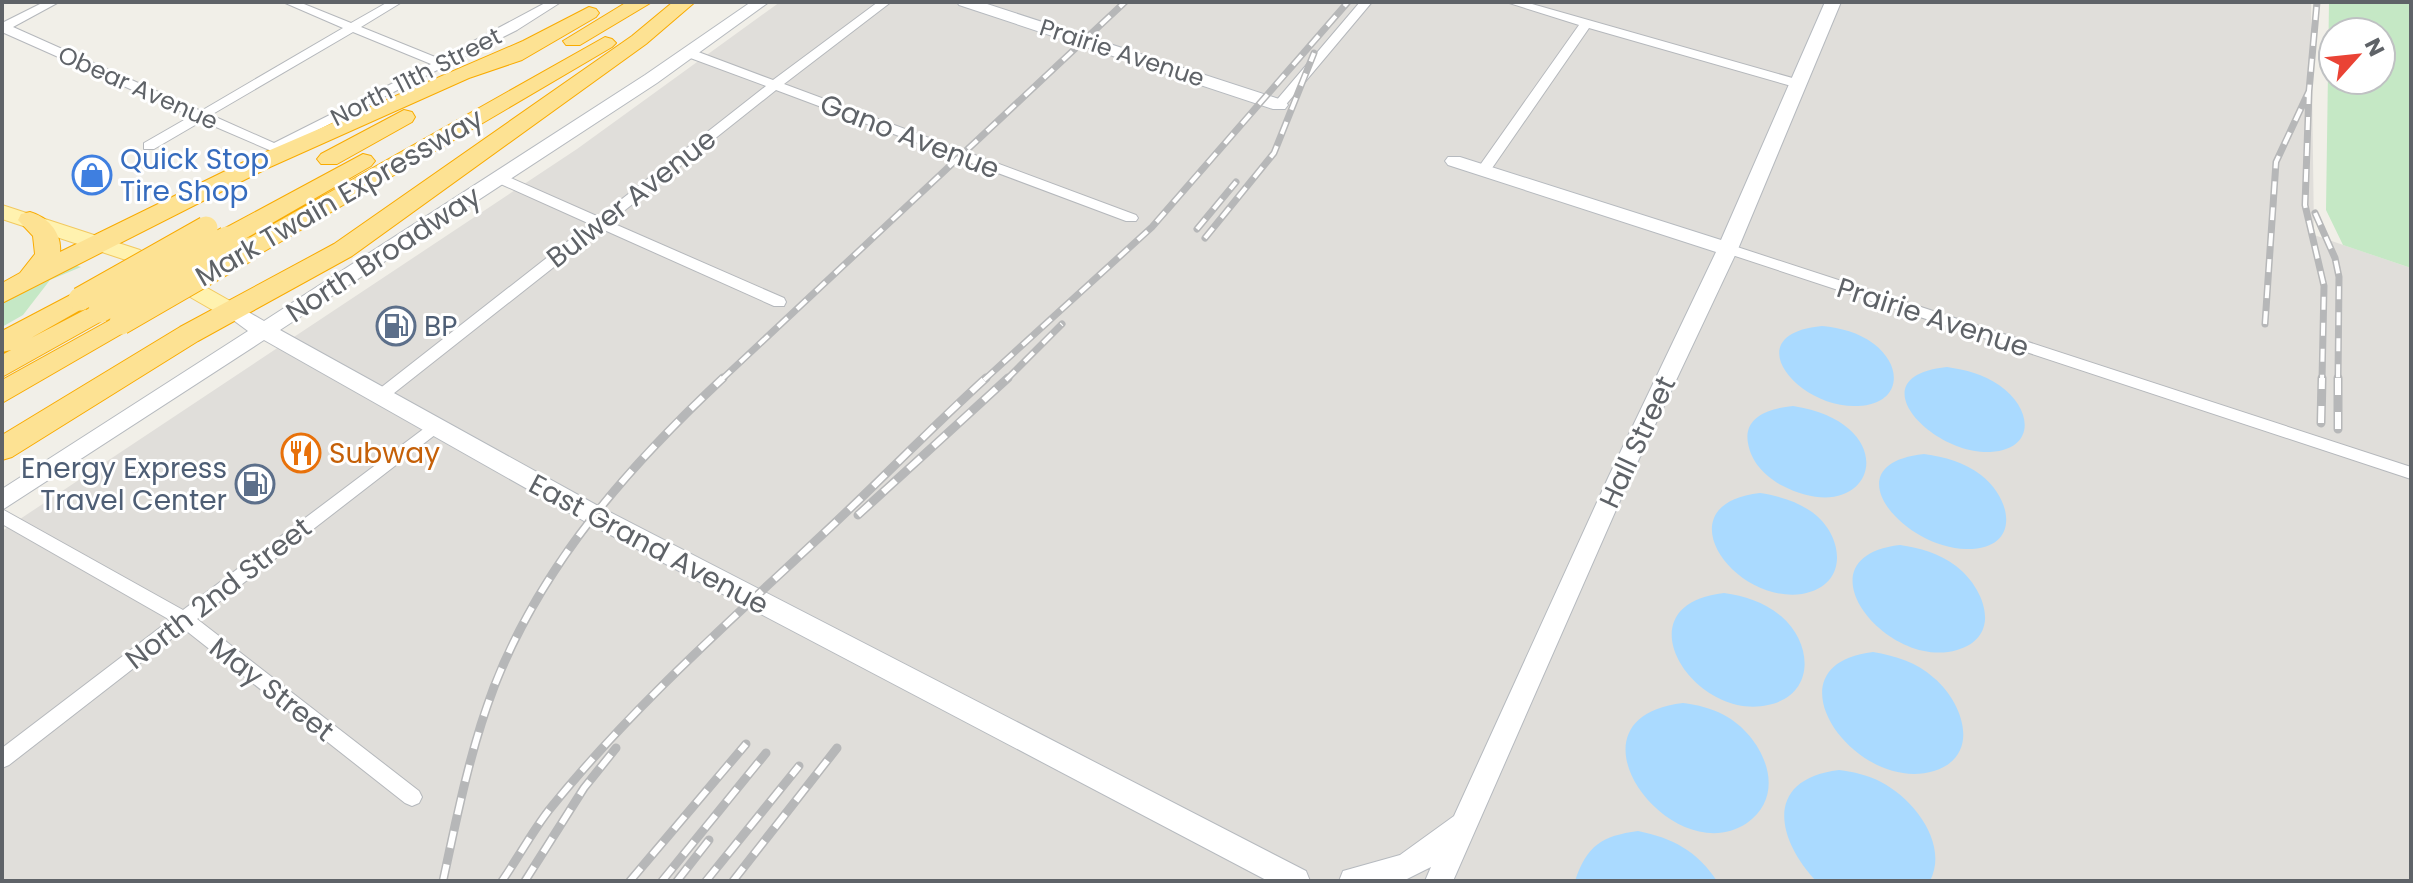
<svg xmlns="http://www.w3.org/2000/svg" width="2413" height="883" font-family="Poppins,sans-serif">
<style>
.industrial{fill:#e0deda}
.green{fill:#c5e8c5;fill-rule:evenodd}
.water{fill:#aadaff}
.lines{fill:none;stroke-linecap:round;stroke-linejoin:round}
.street-casing{stroke:#b5b8bc;stroke-width:2}
.secondary-casing{stroke:#b6babf;stroke-width:2}
.primary-casing{stroke:#f2c960;stroke-width:2}
.highway-casing{stroke:#f9ab00;stroke-width:2}
.street{fill:#fff;fill-rule:evenodd}
.secondary{fill:#fff;fill-rule:evenodd}
.primary{fill:#fff2af;fill-rule:evenodd}
.highway{fill:#fde293;fill-rule:evenodd}
.rail-far1-casing{stroke:#b6b7b8;stroke-width:7}
.rail-casing{stroke:#b6b7b8;stroke-width:9}
.rail-far1{stroke:#fff;stroke-width:4;stroke-dasharray:13;stroke-linecap:butt}
.rail{stroke:#fff;stroke-width:6;stroke-dasharray:17;stroke-linecap:butt}
.highway-bridge-casing{stroke:#f9ab00;stroke-width:25;stroke-linecap:butt}
.highway-bridge{stroke:#fde293;stroke-width:23}
.labels{text-anchor:middle;stroke-width:6;stroke-linejoin:round;paint-order:stroke}
.far-street-label{font-size:24px;fill:#5f6368;stroke:#fff}
.street-label{font-size:28px;fill:#5f6368;stroke:#fff}
.shop-label{font-size:28px;fill:#366cbe;stroke:#fff;text-anchor:start}
.service-label{font-size:28px;fill:#4e5e75;stroke:#fff;text-anchor:start}
.food-label{font-size:28px;fill:#c56008;stroke:#fff;text-anchor:start}
</style>
<rect width="100%" height="100%" fill="#f1efe8"/>
<path class="industrial" d="M780,2h1531l3,233 97,33v613h-2409v-350l575,-382z"/>
<path class="green" d="M2329,2h82v266l-68,-23 -17,-35zM2333,32h48v48h-48z
M74,265l7,2 -31,13 -27,35 -21,12v-27z"/>
<path class="water" d="M1822,326c19,2 36,6 52,18 30,23 27,60 -16,62 -60,3 -123,-72 -36,-80z
M1947,367c19,3 36,7 52,18 36,25 37,68 -15,67 -56,-2 -126,-76 -37,-85z
M1793,406c116,18 81,128 -12,79 -16,-9 -30,-23 -33,-42 -5,-27 23,-35 45,-37z
M1924,454c21,3 40,8 57,21 33,26 39,75 -15,74 -63,-1 -136,-85 -42,-95z
M1760,493c19,3 36,8 52,19 32,23 38,74 -10,82 -69,10 -140,-90 -42,-101z
M1900,545c20,3 39,8 56,21 29,22 47,71 1,84 -70,21 -162,-93 -57,-105z
M1724,593c21,3 40,9 57,23 32,27 35,79 -13,89 -74,17 -150,-100 -44,-112z
M1873,652c22,4 44,10 61,26 29,24 48,78 0,93 -78,24 -172,-106 -61,-119z
M1683,703c15,2 28,5 41,12 38,20 66,78 23,108 -75,51 -193,-105 -64,-120z
M1839,770c15,2 29,5 42,12 33,17 68,62 49,99h-114c-41,-44 -51,-102 23,-111z
M1638,831c35,7 59,20 79,50h-142c12,-36 27,-45 63,-50z"/>
<g class="lines">
<g class="street-casing">
<path id="street" d="M44,2h15l-46,25 188,84 142,-83 -60,-26h16l52,21 37,-21h14l-41,25 79,32 107,-57h14l-44,28 -243,122 -72,-31 -48,28h-10v-6l47,-27 -189,-84v-9zM353,32l78,32 -157,79 -63,-28z
M878,2h13l-107,82 352,131 2,3 -2,3h-10l-350,-131 -166,132 174,76 2,4 -2,4h-10l-172,-77 -218,172h-10l-3,-4 3,-4 216,-169 -96,-43v-6h10l95,42 167,-131 -81,-30v-6h8l80,30z
M1360,2h12l-89,106h-8v-6z
M1506,2h19l278,79 2,3 -6,4 -4,-1 -206,-59 -101,146h-10v-6l101,-143z
M1728,244l683,223v12l-688,-227 -2,-3z
M434,421l8,6 -2,4 -243,188 222,172 3,6 -3,6 -7,3 -7,-3 -221,-174 -175,136 -7,3v-20l168,-128 -168,-96v-15l181,101z"/>
</g>
<g class="secondary-casing">
<path id="secondary" d="M751,2h18l-112,81 -377,247 320,177 706,364 4,10h-42l-684,-360 -320,-181 -262,170v-21l246,-158 -27,-20 3,-5h14l26,15 381,-246z
M957,2h24l304,99 3,4 -3,4h-12l-314,-104z
M1825,2h16l-103,247 -108,229 -177,403h-28l6,-14 -28,14h-64l4,-10 57,-16 54,-39 154,-338 108,-226 -268,-87 -3,-4 3,-4h12l261,83z"/>
</g>
<g class="primary-casing">
<path id="primary" d="M2,205l138,45 99,56 3,5 -3,5h-16l-97,-56 -124,-41z"/>
</g>
<g class="highway-casing">
<path id="highway" d="M627,2h25l-72,43h-14l-3,-4z
M673,2h22l-49,42 -294,212 -154,85 -186,116 -10,3v-25l178,-108 154,-83 298,-208z
M589,7l7,2 3,4 -3,4 -74,43 -53,18 -199,89 -268,136v-20l18,-10 15,-19 -2,-18 -15,-16 3,-6 9,-2c18,5 32,21 30,40l194,-95 269,-116z
M605,37l7,2 4,4 -4,4 -354,208 -9,2 -9,-2 -3,-6 3,-6z
M404,110l8,2 3,5 -3,5 -75,42h-16l-4,-5 4,-5z
M363,154l8,2 4,5 -4,5 -135,78h-18l-3,-6 3,-6z
M80,290l9,3 4,6 -4,6 -58,33 69,-36 9,3 4,6 -4,6 -107,60v-22l9,-5 -9,2v-21z
M121,314l9,3 4,6 -4,6 -128,74v-23z"/>
</g>
<use href="#street" class="street"/>
<use href="#secondary" class="secondary"/>
<use href="#primary" class="primary"/>
<use href="#highway" class="highway"/>
<g class="rail-far1-casing">
<path id="rail-far1" d="M2309,91l-4,114 19,81 -2,94
M2315,213l20,45 4,19 -1,103
M1197,229l39,-47
M1205,238l69,-85 40,-100
M2265,324l11,-162 33,-71 8,-89
M721,380l404,-378
M984,380l168,-153 196,-225
M1006,380l56,-56"/>
</g>
<g class="rail-casing">
<path id="rail" d="M2321,423l1,-45
M2338,429v-51
M858,515l150,-137
M443,881c14,-65 27,-131 51,-194 48,-123 134,-220 229,-309
M502,881c16,-23 30,-49 47,-71 82,-102 179,-187 274,-276 55,-51 107,-105 163,-156
M525,881l59,-93 32,-40
M630,881l116,-137
M662,881l104,-128
M677,881l32,-41
M706,881l93,-115
M733,881l104,-133"/>
</g>
<use href="#rail-far1" class="rail-far1"/>
<use href="#rail" class="rail"/>
<g class="highway-bridge-casing">
<path id="highway-bridge" d="M80,299l126,-71
M100,311l127,-73
M121,323l128,-74"/>
</g>
<use href="#highway-bridge" class="highway-bridge"/>
</g>
<defs>
<g id="shop-ring" transform="scale(2)"><circle r="9.5" fill="#fff" stroke="#3f7fe0" stroke-width="1.5"/><path d="M-5-2.5h2.3a2.7 3.5 0 0 1 5.4 0H5L5.5 6h-11ZM-1.5-2.5h3a1.5 2.3 0 0 0-3 0Z" fill="#3f7fe0"/></g>
<g id="fuel-ring" transform="scale(2)"><circle r="9.5" fill="#fff" stroke="#5c6f8a" stroke-width="1.5"/><path d="M-5.5-6h7V0h2V4h1.3V-2.5L3-4.5l.8-.8L6-3V5H2.5V1h-1V6h-7ZM-4.2-4.7v3.2H.2V-4.7Z" fill="#5c6f8a"/></g>
<g id="restaurant-ring" transform="scale(2)"><circle r="9.5" fill="#fff" stroke="#e8710a" stroke-width="1.5"/><path d="M-5-6h1v4h1v-4h1v4h1v-4h1v5L-1.5 .5V6h-2V.5L-5-1ZM5-6V6H3V1.5H1.5Q1.5-4 5-6Z" fill="#e8710a"/></g>
</defs>
<g fill-rule="evenodd">
<use href="#shop-ring" x="92" y="175"/>
<use href="#fuel-ring" x="396" y="326"/>
<use href="#restaurant-ring" x="301" y="453"/>
<use href="#fuel-ring" x="255" y="484"/>
</g>
<g class="labels">
<g class="far-street-label">
<text transform="translate(1122 53) rotate(18)" y="8">Prairie Avenue</text>
<text transform="translate(416 77) rotate(-27)" y="8">North 11th Street</text>
<text transform="translate(138 88) rotate(24)" y="8">Obear Avenue</text>
</g>
<g class="street-label">
<text transform="translate(910 136) rotate(21)" y="10">Gano Avenue</text>
<text transform="translate(339 197) rotate(-30)" y="10">Mark Twain Expressway</text>
<text transform="translate(631 198) rotate(-38)" y="10">Bulwer Avenue</text>
<text transform="translate(383 254) rotate(-33)" y="10">North Broadway</text>
<text transform="translate(1933 317) rotate(18)" y="10">Prairie Avenue</text>
<text transform="translate(1637 442) rotate(-65)" y="10">Hall Street</text>
<text transform="translate(649 544) rotate(28)" y="10">East Grand Avenue</text>
<text transform="translate(218 593) rotate(-38)" y="10">North 2nd Street</text>
<text transform="translate(272 689) rotate(38)" y="10">May Street</text>
</g>
<g class="shop-label">
<text x="120" y="169">Quick Stop<tspan x="120" dy="32">Tire Shop</tspan></text>
</g>
<g class="service-label">
<text x="424" y="336">BP</text>
<text x="227" y="478" text-anchor="end">Energy Express<tspan x="227" dy="32">Travel Center</tspan></text>
</g>
<g class="food-label">
<text x="329" y="463">Subway</text>
</g>
</g>
<rect width="2413" height="883" fill="none" stroke="#5f6368" stroke-width="8"/>
<g transform="translate(2357 56) rotate(63)"><circle r="38" fill="#ffffff" stroke="#bfc1c3" stroke-width="2"/>
<path d="M0-6L14 30L0 20L-14 30Z" fill="#ea4335"/>
<text y="-12" font-size="22" font-weight="bold" text-anchor="middle" fill="#5f6368">N</text>
</g>
</svg>
